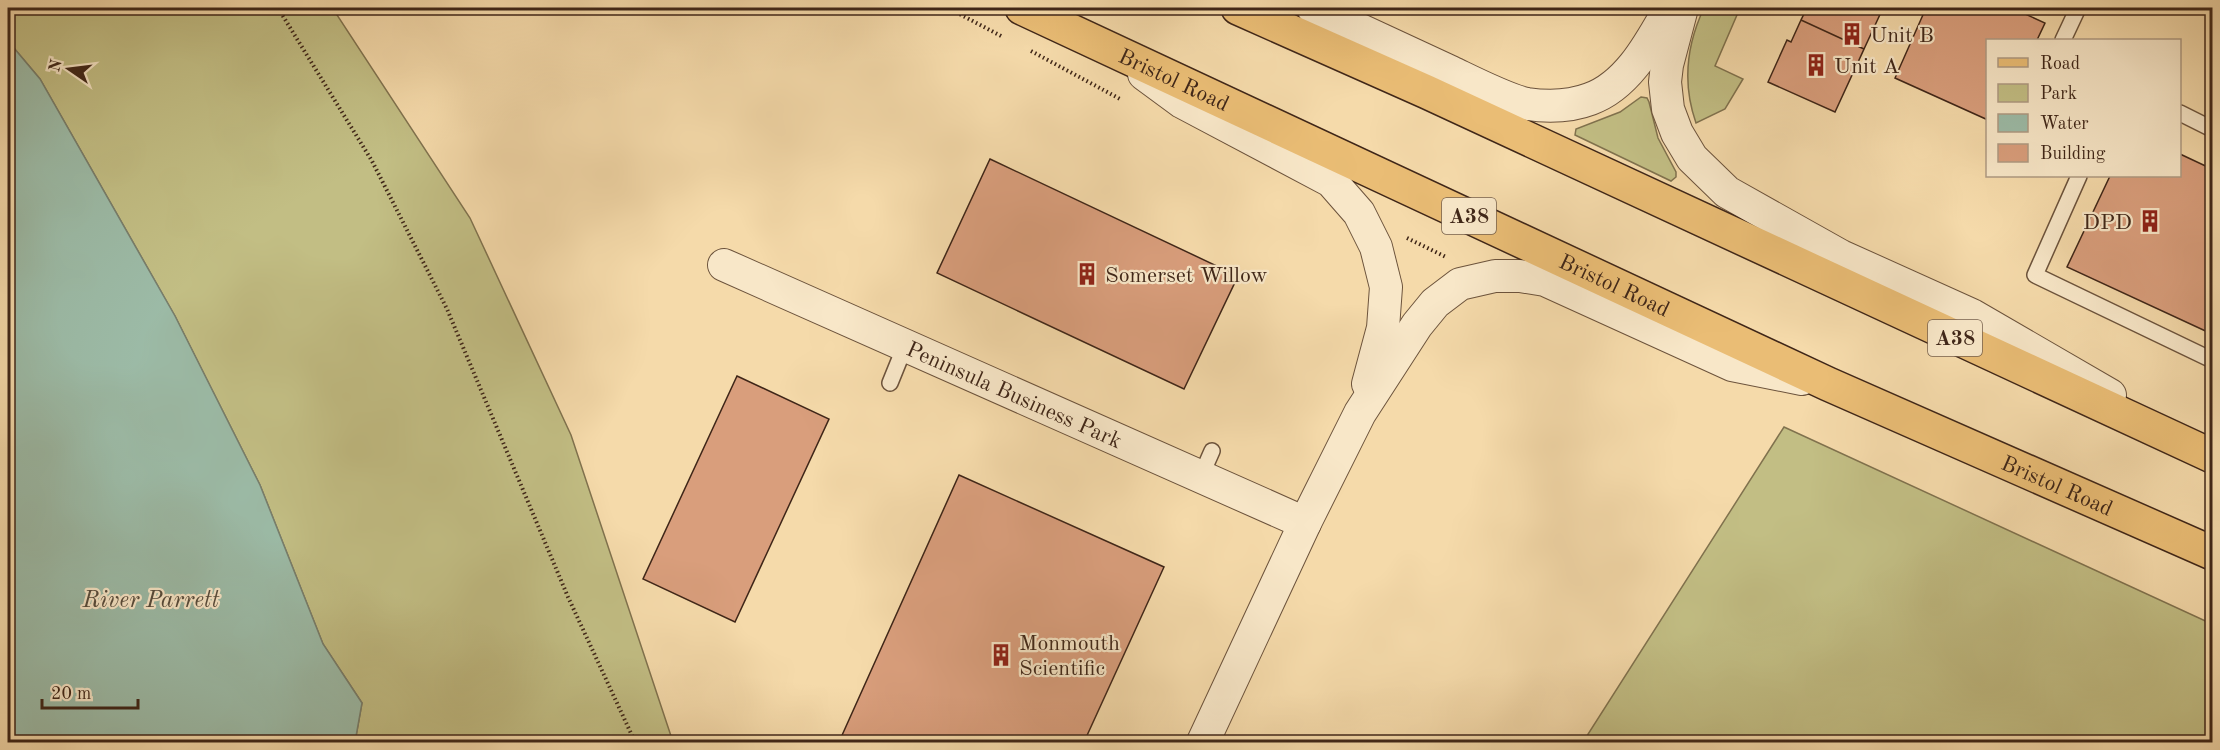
<svg xmlns="http://www.w3.org/2000/svg" width="2220" height="750" font-family="'Old Standard TT',serif">
<style>
.green{fill:#c2be84;stroke:#80724e;stroke-width:1.5}
.water{fill:#9cbba7;stroke:#777f6e;stroke-width:1.5}
.building{fill:#d99e7c;stroke:#3f2618;stroke-width:1.5}
.lines{fill:none;stroke-linecap:round;stroke-linejoin:round}
.service-casing{stroke:#6c533c;stroke-width:18}
.minor-casing{stroke:#6c533c;stroke-width:34}
.primary-casing{stroke:#3f2618;stroke-width:36}
.path{stroke:#3f2618;stroke-width:4;stroke-dasharray:1.5 3;stroke-linecap:butt}
.service{stroke:#f8e7c8;stroke-width:15}
.minor{stroke:#f8e7c8;stroke-width:32}
.primary{stroke:#eabd75;stroke-width:33}
.labels{text-anchor:middle;stroke-width:4.5;stroke-linejoin:round;paint-order:stroke}
.shield{fill:#f8e7c8;stroke:#76604d;stroke-width:1.5}
.shield-label{font-size:21px;font-weight:bold;fill:#3f2618}
.poi-label{font-size:22px;fill:#3f2618;stroke:#f8e7c8;text-anchor:start}
.street-label{font-size:22px;fill:#3f2618;stroke:#f8e7c8}
.water-label{font-size:24px;font-style:italic;fill:#564b3c;stroke:#f8e7c8}
</style>
<rect width="100%" height="100%" fill="#f5daaa"/>
<filter id="stains"><feTurbulence type="fractalNoise" baseFrequency=".00333" numOctaves="4"/><feColorMatrix values="0 0 0 0 .2 0 0 0 0 .09 0 0 0 0 .02 0 0 0 .5 -.17"/></filter>
<radialGradient id="worn" r=".72"><stop offset=".6" stop-color="#630" stop-opacity="0"/><stop offset="1" stop-color="#630" stop-opacity=".3"/></radialGradient>
<path class="green" d="M8,8h332l-3,7 133,203 101,217 102,307h-318l7,-39 -39,-59 -63,-159 -85,-169 -135,-237 -32,-38z
M1704,8h36l-25,58 28,13 -18,30 -29,14c-14,-40 -10,-77 8,-115z
M1641,97l6,1 2,4 9,36 18,34v5l-5,4 -96,-46 1,-6 44,-17z
M1784,427l428,197v118h-629z"/>
<path class="water" d="M8,41l32,38 135,237 85,169 63,159 39,59 -7,39h-347z"/>
<path class="building" d="M1807,8h76l-19,41 -63,-29z
M1926,8h86l33,15 -8,17h-49v80l-93,-42z
M1801,20l63,29 -29,63 -67,-30 19,-42 4,2z
M2180,154l32,15v165l-145,-67 43,-91h70z
M990,159l248,117 -54,113 -247,-116z
M737,376l92,43 -94,203 -92,-43z
M959,475l205,92 -80,175h-245z"/>
<g class="lines">
<g class="service-casing">
<path id="service" d="M2063,40l15,-32
M2180,113l32,16
M2079,176l-44,99 177,85
M890,383l15,-37
M1201,476l11,-25"/>
</g>
<g class="minor-casing">
<g id="minor">
<path d="M1313,8c46,21 92,43 138,64 19,9 56,28 76,32 21,3 42,3 63,-5 39,-14 61,-58 80,-91"/>
<path d="M1682,8l-15,57 -2,17 3,27 9,24 15,25 35,34 114,64 131,59 138,80"/>
<path d="M1144,74l38,28 149,79 28,32 17,34 10,40 -3,41 -15,56"/>
<path id="s1" d="M724,265l581,258"/>
<path d="M1203,742l102,-219 55,-110 57,-88 18,-22 25,-19 35,-8h25l25,4 187,85 70,14"/>
</g>
</g>
<g class="primary-casing">
<g id="primary">
<path id="s2" d="M1022,8l806,376 384,169"/>
<path d="M1238,8l189,84 785,364"/>
</g>
</g>
<path class="path" d="M278,8l94,153 75,148 121,288 67,145
M948,8l55,29
M1031,51l91,49
M1407,238l39,19"/>
<use href="#service" class="service"/>
<use href="#minor" class="minor"/>
<use href="#primary" class="primary"/>
</g>
<defs>
<g id="building-bare" transform="scale(1.8)"><path d="M-4-6H4V6H1V3H-1V6H-4ZM-2.5-4.3h1.7v1.8h-1.7ZM.8-4.3h1.7v1.8H.8ZM-2.5-1h1.7V.8h-1.7ZM.8-1h1.7V.8H.8Z" fill="#8f2418" stroke="#f8e7c8" stroke-width="2.5" paint-order="stroke"/></g>
</defs>
<g fill-rule="evenodd">
<use href="#building-bare" x="1852" y="34"/>
<use href="#building-bare" x="1816" y="65"/>
<use href="#building-bare" x="2150" y="221"/>
<use href="#building-bare" x="1087" y="274"/>
<use href="#building-bare" x="1001" y="655"/>
</g>
<g class="labels">
<g class="shield">
<rect x="1442" y="198" width="54" height="36" rx="4.5"/>
<rect x="1928" y="320" width="54" height="36" rx="4.5"/>
</g>
<g class="shield-label">
<text x="1469" y="223">A38</text>
<text x="1955" y="345">A38</text>
</g>
<g class="poi-label">
<text x="1870" y="42">Unit B</text>
<text x="1834" y="73">Unit A</text>
<text x="2132" y="229" text-anchor="end">DPD</text>
<text x="1105" y="282">Somerset Willow</text>
<text x="1019" y="650">Monmouth<tspan x="1019" dy="25">Scientific</tspan></text>
</g>
<g class="street-label">
<text dy="8" stroke="none"><textPath href="#s2" startOffset="168">Bristol Road</textPath></text>
<text dy="8" stroke="none"><textPath href="#s2" startOffset="654">Bristol Road</textPath></text>
<text dy="8" stroke="none"><textPath href="#s1" startOffset="318">Peninsula Business Park</textPath></text>
<text dy="8" stroke="none"><textPath href="#s2" startOffset="1140">Bristol Road</textPath></text>
</g>
<g class="water-label">
<text x="151" y="607">River Parrett</text>
</g>
</g>
<rect width="2220" height="750" fill="none" stroke="#f5daaa" stroke-width="30"/>
<rect x="9" y="9" width="2202" height="732" fill="none" stroke="#3f2618" stroke-width="3"/>
<rect x="15" y="15" width="2190" height="720" fill="none" stroke="#3f2618" stroke-width="1.5"/>
<rect x="1986" y="39" width="195" height="138" fill="#f8e7c8" stroke="#ae9a82" stroke-width="1.5"/>
<rect x="1998" y="58" width="30" height="9" fill="#eabd75" stroke="#ae9a82" stroke-width="1.5"/>
<text x="2040" y="69" font-size="18" fill="#3f2618">Road</text>
<rect x="1998" y="84" width="30" height="18" fill="#c2be84" stroke="#ae9a82" stroke-width="1.5"/>
<text x="2040" y="99" font-size="18" fill="#3f2618">Park</text>
<rect x="1998" y="114" width="30" height="18" fill="#9cbba7" stroke="#ae9a82" stroke-width="1.5"/>
<text x="2040" y="129" font-size="18" fill="#3f2618">Water</text>
<rect x="1998" y="144" width="30" height="18" fill="#d99e7c" stroke="#ae9a82" stroke-width="1.5"/>
<text x="2040" y="159" font-size="18" fill="#3f2618">Building</text>
<g transform="translate(69 69) rotate(284)" stroke="#f8e7c8" stroke-width="4.5" paint-order="stroke">
<path d="M0-4.5L10 22L0 15L-10 22Z" fill="#3f2618"/>
<text y="-9" font-size="16" font-weight="bold" text-anchor="middle" fill="#3f2618">N</text>
</g>
<path d="M42 699v9h96v-9" fill="none" stroke="#3f2618" stroke-width="3"/>
<text x="51" y="699" font-size="18" fill="#3f2618" stroke="#f8e7c8" stroke-width="4.5" paint-order="stroke">20 m</text>
<rect width="100%" height="100%" filter="url(#stains)"/>
<rect width="100%" height="100%" fill="url(#worn)"/>
</svg>
